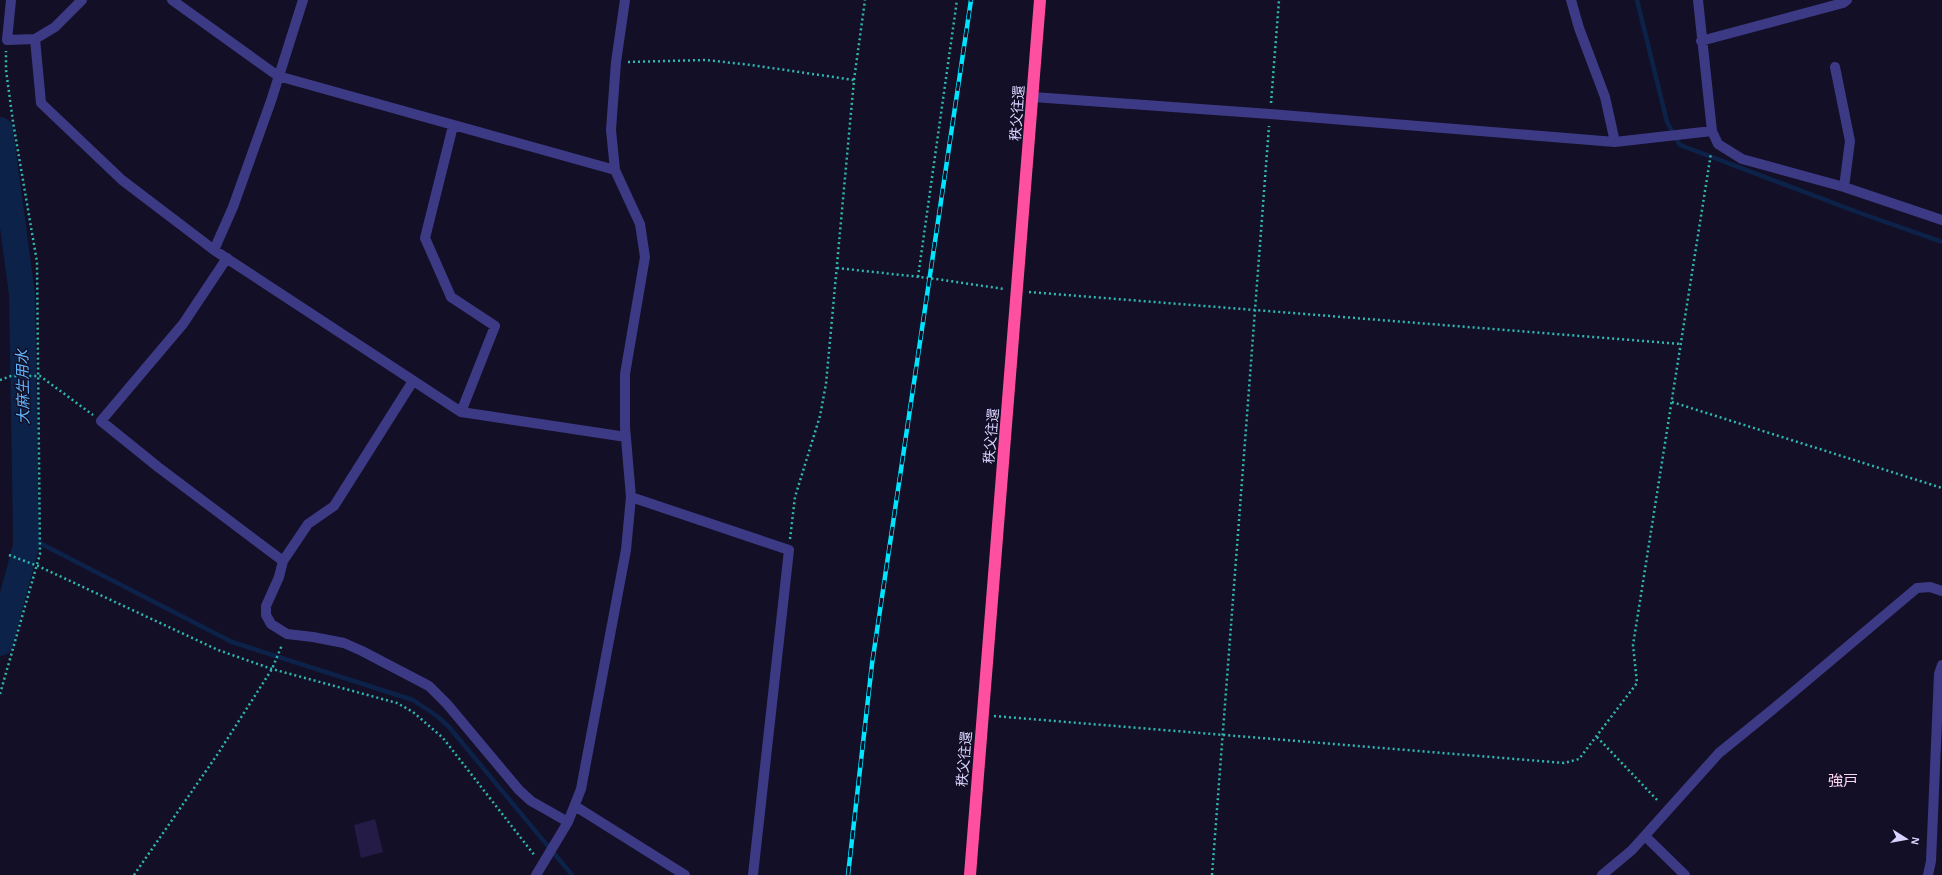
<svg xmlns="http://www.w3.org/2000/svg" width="1942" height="875" font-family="'Alegreya Sans','Noto Sans JP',sans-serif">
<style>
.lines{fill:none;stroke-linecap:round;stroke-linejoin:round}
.stream{stroke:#0c2248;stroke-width:4.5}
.river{stroke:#0c2248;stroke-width:26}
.building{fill:#241b47}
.path{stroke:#2fb8b0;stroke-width:2.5;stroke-dasharray:2 3;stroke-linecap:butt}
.minor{stroke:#3d3a85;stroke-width:10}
.highway{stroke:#ff4fa3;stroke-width:12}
.rail-casing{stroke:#00e5ff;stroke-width:4.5}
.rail{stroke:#130f26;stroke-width:3;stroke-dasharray:9;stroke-linecap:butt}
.labels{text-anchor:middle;stroke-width:3;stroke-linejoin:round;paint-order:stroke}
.street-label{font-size:14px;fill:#d9d4ff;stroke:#130f26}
.water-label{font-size:15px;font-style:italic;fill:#62b6ff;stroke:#130f26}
.neighbourhood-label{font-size:15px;fill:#ffd6f0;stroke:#130f26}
</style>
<rect width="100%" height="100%" fill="#130f26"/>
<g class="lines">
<path class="stream" d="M1637,0l30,122 13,23 180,68 82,29
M26,536l206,106 181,58 24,16 12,11 123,148"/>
<path class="river" d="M0,130l22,164 4,242v10l-26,97"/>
</g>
<path class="building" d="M375,819l8,33 -22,6 -7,-33z"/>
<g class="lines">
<path class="path" d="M628,62l78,-2 45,5 103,15
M1271,103l8,-103
M837,268l92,10 75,11
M918,277l39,-277
M1029,292l652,52
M0,380l11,-4h29l53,39
M1672,402l270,86
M790,539l5,-42 25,-81 6,-32 28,-304 11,-80
M9,555l29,11 180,84 54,19 125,34 16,9 30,26 92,118
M0,694l40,-140 -3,-292 -24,-140 -7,-52v-19
M994,716l570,47 15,-4 58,-76 -4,-38 78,-492
M1597,737l62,65
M134,875l83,-120 55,-86 10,-24
M1212,875l57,-749"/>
<path class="minor" d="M11,0l-4,40 28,-1 20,-12 27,-27
M172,0l106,76 337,94
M1571,0l8,28 26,69 10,45
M1698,0l14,131 6,13 24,15 102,28 98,33
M35,39l6,64 81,77 92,70 247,162 165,25
M1701,41l142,-38 4,-3
M1835,67l15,74 -6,46
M1033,97l237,17 345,28 97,-11
M453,126l-28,112 26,59 44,29 -34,86
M214,250l19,-43 38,-106 32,-101
M227,258l-44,66 -82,97 57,46 125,94 -4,16 -13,29v9l5,9 16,10 26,3 31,6 18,8 67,35 18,18 72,86 12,11 37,21
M631,497l158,53 -36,325
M283,561l25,-37 26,-18 79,-125
M575,806l110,69
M1645,836l40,39
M536,875l32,-53 13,-33 45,-239 5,-53 -6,-70v-53l20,-117 -5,-33 -25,-54 -4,-40 5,-68 9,-62
M1602,875l30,-25 87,-97 53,-43 145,-122 13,-1 12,4
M1928,875l3,-14 8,-187 3,-9"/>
<path class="highway" d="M970,875l70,-875"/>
<g class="rail-casing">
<path id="rail" d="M848,875l24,-211 99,-664"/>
</g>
<use href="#rail" class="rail"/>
</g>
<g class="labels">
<g class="street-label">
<text transform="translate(1017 113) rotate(-86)" y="5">秩父往還</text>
<text transform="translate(991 436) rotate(-85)" y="5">秩父往還</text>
<text transform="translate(964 759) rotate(-85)" y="5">秩父往還</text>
</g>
<g class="water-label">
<text transform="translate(23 387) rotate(-91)" y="5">大麻生用水</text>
</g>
<g class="neighbourhood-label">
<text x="1843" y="786">強戸</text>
</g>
</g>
<g transform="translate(1906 839) rotate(101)" stroke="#130f26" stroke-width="3" paint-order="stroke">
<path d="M0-3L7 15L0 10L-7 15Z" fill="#d9d4ff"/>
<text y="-6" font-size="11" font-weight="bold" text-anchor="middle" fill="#d9d4ff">N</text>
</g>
</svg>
